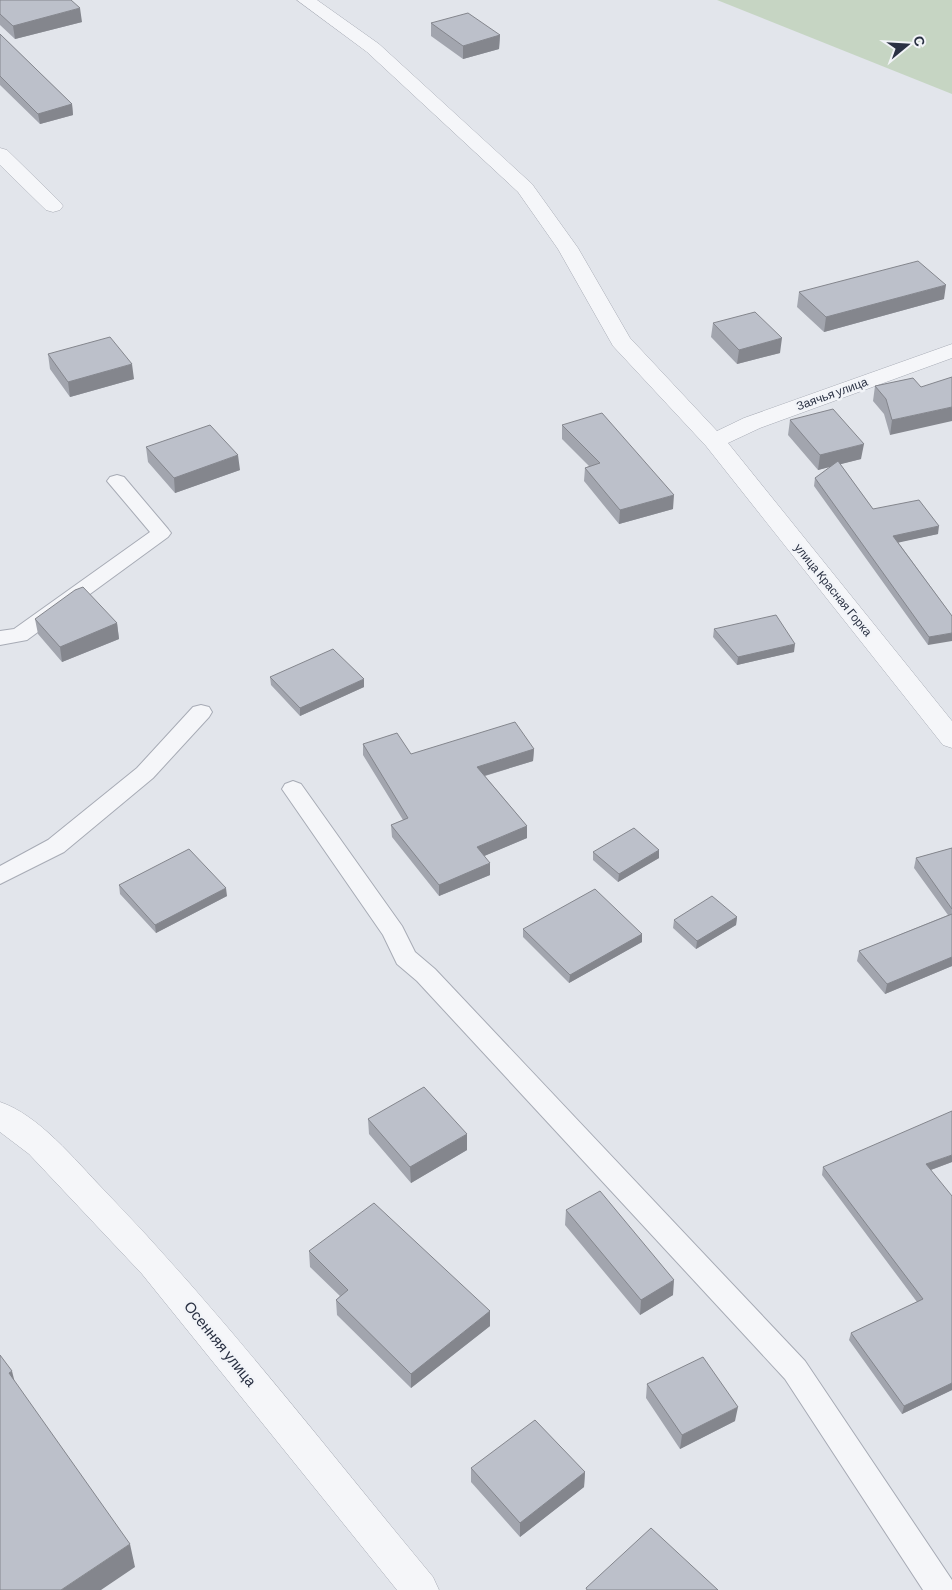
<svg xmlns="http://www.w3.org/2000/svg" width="952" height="1590" font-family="Barlow,sans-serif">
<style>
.green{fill:#c6d5c3}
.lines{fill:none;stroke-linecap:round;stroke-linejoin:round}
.lane-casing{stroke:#a7abb5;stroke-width:2}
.street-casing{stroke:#a7abb5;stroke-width:1}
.lane{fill:#f5f6f9;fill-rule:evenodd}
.street{fill:#f5f6f9;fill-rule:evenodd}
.wall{fill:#a2a5ae}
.shaded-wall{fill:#84868d}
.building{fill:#bcc0ca;stroke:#84868d}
.labels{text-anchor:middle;stroke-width:5;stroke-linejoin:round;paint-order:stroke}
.street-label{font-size:12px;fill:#2a3143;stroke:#f2f4f8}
.near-street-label{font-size:15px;fill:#2a3143;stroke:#f2f4f8}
</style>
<rect width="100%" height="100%" fill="#e2e5eb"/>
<path class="green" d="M717,0h235v94z"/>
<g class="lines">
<g class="lane-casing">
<path id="lane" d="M117,475l7,2 44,52 3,4 -3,4 -141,103 -27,5v-14l14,-2 136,-97 -43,-51 3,-4z
M201,705l8,2 3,5 -3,5 -56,61 -89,74 -64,32v-18l48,-26 89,-72 56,-61z
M293,781l8,3 101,142 13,26 20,17 370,392 147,219v10h-29l-138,-211 -368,-398 -20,-17 -14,-29 -101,-146 3,-5z"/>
</g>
<g class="street-casing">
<path id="street" d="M297,0h20l62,44 153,140 46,64 52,90 87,93 27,-13 208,-74v14l-192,70 -32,15 224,278v27l-9,-3 -237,-299 -93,-100 -55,-97 -40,-57 -151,-140z
M0,148l7,2 53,52 3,4 -3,4 -7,2 -7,-2 -46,-45z
M0,1102c39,13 75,58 103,87 118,122 222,258 330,388l6,13h-42l-255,-316 -113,-120 -29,-22z"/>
</g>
<use href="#lane" class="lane"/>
<use href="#street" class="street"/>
</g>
<path class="wall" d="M0,0l82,22 -67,17 -15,-14z
M431,23l69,12 -1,14 -36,10 -32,-23z
M0,34l72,70 1,11 -33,9 -40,-39z
M799,292l145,7 -120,33 -27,-25z
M713,323l67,30 -43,11 -26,-27z
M48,354l86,25 -64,18 -20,-28z
M913,378l-23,57 -6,-21 -11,-13 2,-15z
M790,420l71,39 -21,5 33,45 65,25 -40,8 54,74 -24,29 -114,-159 1,-8 17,-12 -14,4 -30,-35z
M562,425l111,84 -54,15 -35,-43 1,-13 4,-2 -27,-27z
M146,447l94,23 -65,23 -27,-31z
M35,619l82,4 2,16 -57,23 -24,-28z
M714,629l80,23 -57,13 -24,-28z
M270,677l94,10 -64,29 -29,-31z
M363,744l48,10 123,-5 -1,12 -48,15 42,50v12l-43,18 6,19 -51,21 -47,-59 -1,-12 12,-5 -40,-65z
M952,848v118l-67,28 -28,-33 2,-10 89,-36 -34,-47 2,-10z
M593,852l66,6 -41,24 -25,-22z
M119,885l108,11 -71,37 -36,-39z
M737,917l-1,8 -40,24 -23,-21 1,-8z
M523,929l119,5v8l-73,41 -46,-46z
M368,1119l99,31 -56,33 -42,-49z
M952,1162l-21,8 21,220 -50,24 -53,-74 2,-7 66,-31 -95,-127 1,-8z
M566,1210l107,85 -33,20 -75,-90z
M309,1251l181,60v15l-79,62 -74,-73 -1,-15 4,-4 -30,-29z
M647,1384l88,37 -55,28 -34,-51z
M471,1468l114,4 -1,15 -64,50 -49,-55z"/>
<path class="shaded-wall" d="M80,8l2,14 -67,17 -2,-13z
M500,35l-1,14 -36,10v-13z
M72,104l1,11 -33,9 -2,-10z
M946,285l-2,14 -120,33 2,-15z
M782,338l-2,15 -43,11 2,-14z
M132,364l2,15 -64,18 -2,-15z
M952,407v14l-62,14 2,-15z
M864,444l-3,15 -43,11 2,-15z
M238,455l2,15 -65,23 -1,-15z
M674,495l-1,14 -54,15 1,-14z
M939,526l-1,8 -46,10 1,-8z
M117,623l2,16 -57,23 -2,-15z
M952,633v8l-24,4 1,-8z
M795,644l-1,8 -57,13 1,-8z
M364,679v8l-64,29v-8z
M534,749l-1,12 -56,17v-11z
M527,826v12l-50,21v-12z
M659,850v8l-41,24 1,-8z
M490,863v12l-51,21v-11z
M226,888l1,8 -71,37 -1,-8z
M737,917l-1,8 -40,24 1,-8z
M642,934v8l-73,41 1,-8z
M952,957v9l-67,28 2,-10z
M467,1134v16l-56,33 -1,-16z
M952,1155v7l-27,10 1,-8z
M674,1280l-1,15 -33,20 1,-15z
M490,1311v15l-79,62v-14z
M12,1371l6,24 -9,-22z
M952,1383v7l-50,24 2,-8z
M738,1407l-3,14 -55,28 2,-14z
M585,1472l-1,15 -64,50v-14z
M130,1544l5,23 -34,23h-40z"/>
<path class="building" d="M0,0h71l9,8 -67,18 -13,-12z
M468,13l32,22 -37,11 -32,-23z
M0,34l72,70 -34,10 -38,-38z
M918,261l28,24 -120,32 -27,-25z
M755,312l27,26 -43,12 -26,-27z
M110,337l22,27 -64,18 -20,-28z
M952,377v30l-60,13 -6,-21 -11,-13 38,-8 8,9z
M833,409l31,35 -44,11 -30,-35z
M602,413l72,82 -54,15 -35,-42 15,-5 -38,-38z
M210,425l28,30 -64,23 -28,-31z
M838,461l35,48 46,-9 20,26 -46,10 59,80v17l-23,4 -114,-159z
M83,587l34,36 -57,24 -25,-28 40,-29z
M776,615l19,29 -57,13 -24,-28z
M333,649l31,30 -64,29 -30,-31z
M515,722l19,27 -57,18 50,59 -50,21 13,16 -51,22 -48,-60 17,-7 -45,-74 34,-11 14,21z
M634,828l25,22 -40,24 -26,-22z
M952,848v61l-36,-51z
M189,849l37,39 -71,37 -36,-40z
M595,889l47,45 -72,41 -47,-46z
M712,896l25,21 -40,24 -23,-21z
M952,914v43l-65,27 -28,-33z
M424,1087l43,47 -57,33 -42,-48z
M952,1111v44l-26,9 26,32v187l-48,23 -53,-73 72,-34 -100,-132z
M600,1191l74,89 -33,20 -75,-90z
M374,1203l116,108 -79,63 -75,-74 12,-10 -39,-39z
M0,1355l12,16 -3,2 121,171 -69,46h-61z
M703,1357l35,50 -56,28 -35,-51z
M535,1420l50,52 -65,51 -49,-55z
M651,1528l67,62h-131l-1,-2z"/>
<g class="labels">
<g class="street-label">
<text transform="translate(832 394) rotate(-20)" y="4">Заячья улица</text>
<text transform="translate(833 590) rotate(51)" y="4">улица Красная Горка</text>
</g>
<g class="near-street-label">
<text transform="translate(220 1344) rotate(51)" y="5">Осенняя улица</text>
</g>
</g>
<g transform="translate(907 45) rotate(72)" stroke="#f2f4f8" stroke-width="4" paint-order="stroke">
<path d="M0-4L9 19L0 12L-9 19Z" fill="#2a3143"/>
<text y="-8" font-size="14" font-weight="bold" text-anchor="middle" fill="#2a3143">С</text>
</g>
</svg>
